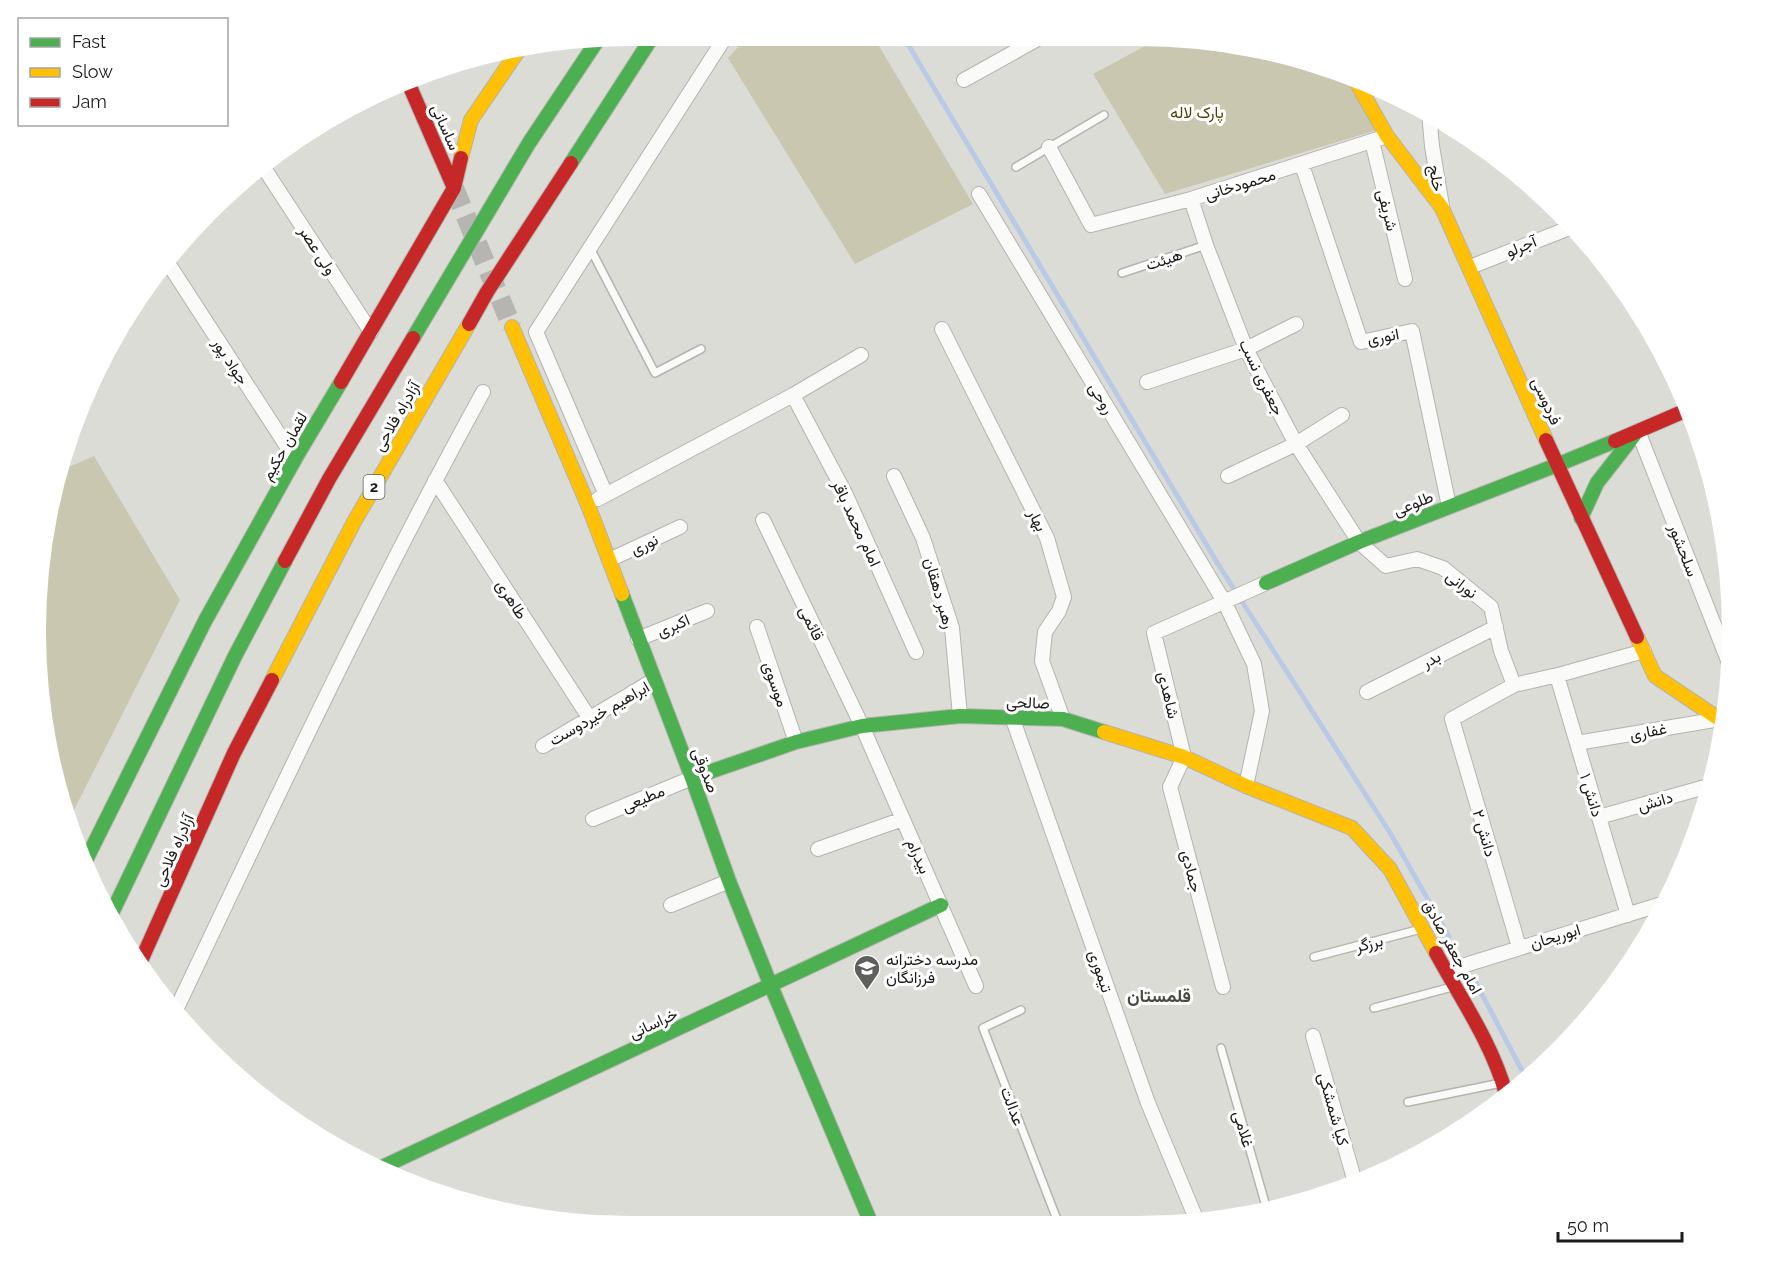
<svg xmlns="http://www.w3.org/2000/svg" width="1768" height="1262" font-family="Raleway,Vazirmatn,sans-serif">
<style>
.green{fill:#c9c7b0}
.lines{fill:none;stroke-linecap:round;stroke-linejoin:round}
.stream{stroke:#b9cae7;stroke-width:5}
.secondary-tunnel{stroke:#b6b5b1;stroke-width:20;stroke-dasharray:20 10;stroke-linecap:butt}
.lane-casing{stroke:#b4b3af;stroke-width:10}
.street-casing{stroke:#b4b3af;stroke-width:16}
.fast-casing{stroke:#b4b3af;stroke-width:16}
.slow-casing{stroke:#b4b3af;stroke-width:16}
.jam-casing{stroke:#b4b3af;stroke-width:16}
.lane{stroke:#fafaf9;stroke-width:7}
.street{stroke:#fafaf9;stroke-width:14}
.fast{stroke:#4caf50;stroke-width:14}
.slow{stroke:#ffc107;stroke-width:14}
.jam{stroke:#c62828;stroke-width:14}
.labels{text-anchor:middle;stroke-width:6;stroke-linejoin:round;paint-order:stroke}
.shield{fill:#fff;stroke:#605f5d;stroke-width:1.5}
.shield-label{font-size:15px;font-weight:bold;fill:#1c1b18}
.park-label{font-size:16px;fill:#4c4605;stroke:#fff}
.street-label{font-size:16px;fill:#1c1b18;stroke:#fff}
.poi-label{font-size:16px;fill:#1c1b18;stroke:#fff;text-anchor:start}
.neighbourhood-label{font-size:18px;font-weight:bold;fill:#4a4941;stroke:#fff}
</style>
<rect width="100%" height="100%" fill="#dcdcd7"/>
<path class="green" d="M748,36h125l100,168 -118,60 -127,-206z
M1160,38l93,10 92,27 32,55 -212,64 -72,-120z
M94,456l86,144 -110,218 -29,-109v-156l19,-82z"/>
<g class="lines">
<path class="stream" d="M903,36l315,528 174,272 57,101
M1475,981l52,99"/>
<path class="secondary-tunnel" d="M454,188l58,139"/>
<g class="lane-casing">
<path id="lane" d="M1016,167l88,-52
M590,248l65,125 46,-24
M1122,273l84,-28
M1314,957l107,-28
M1374,1008l78,-21
M1021,1010l-38,18 75,194
M1221,1048l46,162
M1408,1102l93,-19"/>
</g>
<g class="street-casing">
<path id="street" d="M964,80l79,-44
M1429,113l3,33 10,60
M1372,141l33,138
M1049,147l42,78 100,-26 196,-63
M1302,165l59,177 51,-11 37,175
M264,168l107,164
M979,194l246,409 29,61 8,47 -16,75
M1191,199l15,46 40,104 50,95 63,98 27,24 31,-7 26,9 48,39 10,44 13,34
M168,263l127,196
M1470,267l102,-40
M942,329l105,209 17,59 -5,14 -14,21 -3,29 21,58
M1147,382l99,-33 50,-25
M793,395l53,100 70,157
M1638,431l93,237
M894,476l29,62 29,90 8,88
M1228,476l68,-32 46,-29
M435,480l155,239
M606,495l-70,-163 190,-296
M598,499l195,-104 68,-40
M763,520l99,206 114,260
M609,560l71,-33
M757,627l39,115
M638,639l69,-28
M1557,676l71,239
M1367,692l129,-65
M1012,717l136,386 49,118
M1577,743l143,-24
M543,746l111,-66
M1599,817l113,-32
M593,819l99,-41
M818,849l85,-30
M671,905l58,-24
M1519,947l-67,-228 62,-34 48,-11 82,-23
M1446,971l219,-68
M1223,987l-53,-200 14,-30 -30,-124 112,-50
M175,1012c99,-209 197,-418 308,-620
M1313,1036l42,146"/>
</g>
<g class="fast-casing">
<path id="fast" d="M571,163l82,-127
M413,338l116,-195 68,-102
M1581,518l16,-35 39,-50
M1266,583l93,-41 198,-77 58,-24
M622,594l70,184 37,103 42,105 100,237
M692,778l104,-36 66,-16 98,-10 103,3 41,13
M84,864l121,-243 90,-162 46,-77
M110,917l125,-261 50,-95
M378,1169l563,-264"/>
</g>
<g class="slow-casing">
<path id="slow" d="M1354,78l33,58 55,72 104,232
M461,158l10,-38 47,-69
M512,327l76,178 34,89
M1637,637l18,39 67,45
M272,680l82,-158 115,-198
M1104,732l80,25 62,29 106,42 38,41 46,84"/>
</g>
<g class="jam-casing">
<path id="jam" d="M407,80l47,108
M469,324l18,-32 84,-129
M341,382l113,-194 7,-30
M1546,440l91,197
M1615,441l72,-31
M285,561l44,-82 84,-141
M1436,953c25,46 56,90 70,141
M140,963l94,-210 38,-73"/>
</g>
<use href="#lane" class="lane"/>
<use href="#street" class="street"/>
<use href="#fast" class="fast"/>
<use href="#slow" class="slow"/>
<use href="#jam" class="jam"/>
</g>
<defs>
<g id="school-pin" transform="scale(1.35)"><path d="M0 17L-7.5 6A9.5 9.5 0 1 1 7.5 6Z" fill="#5f5f5b" stroke="#fff"/><path d="M0-5L7-2L0 1L-7-2ZM-4 1L0 2.5L4 1V4Q0 6-4 4Z" fill="#fff"/></g>
</defs>
<g fill-rule="evenodd">
<use href="#school-pin" x="867" y="968"/>
</g>
<g class="labels">
<rect class="shield" x="363.5" y="475" width="21" height="24" rx="4.5"/>
<g class="shield-label">
<text x="374" y="492">2</text>
</g>
<g class="park-label">
<text x="1197" y="118">پارک لاله</text>
</g>
<g class="street-label">
<text transform="translate(446 127) rotate(66)" y="6">ساسانی</text>
<text transform="translate(1437 178) rotate(81)" y="6">خلج</text>
<text transform="translate(1240 184) rotate(-17)" y="6">محمودخانی</text>
<text transform="translate(1388 210) rotate(76)" y="6">شریفی</text>
<text transform="translate(1521 246) rotate(-22)" y="6">آجرلو</text>
<text transform="translate(318 250) rotate(57)" y="6">ولی عصر</text>
<text transform="translate(1164 259) rotate(-18)" y="6">هیئت</text>
<text transform="translate(1383 336) rotate(-10)" y="6">انوری</text>
<text transform="translate(231 361) rotate(57)" y="6">جواد پور</text>
<text transform="translate(1262 377) rotate(64)" y="6">جعفری نسب</text>
<text transform="translate(1102 398) rotate(59)" y="6">روحی</text>
<text transform="translate(1547 401) rotate(66)" y="6">فردوسی</text>
<text transform="translate(396 416) rotate(-60)" y="6">آزادراه فلاحی</text>
<text transform="translate(284 446) rotate(-60)" y="6">لقمان حکیم</text>
<text transform="translate(1413 503) rotate(-22)" y="6">طلوعی</text>
<text transform="translate(1038 520) rotate(63)" y="6">بهار</text>
<text transform="translate(857 523) rotate(65)" y="6">امام محمد باقر</text>
<text transform="translate(644 544) rotate(-25)" y="6">نوری</text>
<text transform="translate(1684 550) rotate(69)" y="6">سلحشور</text>
<text transform="translate(1462 584) rotate(38)" y="6">نورانی</text>
<text transform="translate(940 593) rotate(74)" y="6">رهبر دهقان</text>
<text transform="translate(512 599) rotate(57)" y="6">طاهری</text>
<text transform="translate(812 623) rotate(64)" y="6">قائمی</text>
<text transform="translate(673 625) rotate(-23)" y="6">اکبری</text>
<text transform="translate(1431 659) rotate(-27)" y="6">بدر</text>
<text transform="translate(776 684) rotate(71)" y="6">موسوی</text>
<text transform="translate(1169 695) rotate(77)" y="6">شاهدی</text>
<text transform="translate(1028 702) rotate(2)" y="6">صالحی</text>
<text transform="translate(599 713) rotate(-30)" y="6">ابراهیم خیردوست</text>
<text transform="translate(1648 731) rotate(-10)" y="6">غفاری</text>
<text transform="translate(706 770) rotate(69)" y="6">صدوقی</text>
<text transform="translate(1592 795) rotate(73)" y="6">دانش ۱</text>
<text transform="translate(643 798) rotate(-23)" y="6">مطیعی</text>
<text transform="translate(1655 801) rotate(-16)" y="6">دانش</text>
<text transform="translate(1485 833) rotate(74)" y="6">دانش ۲</text>
<text transform="translate(173 850) rotate(-66)" y="6">آزادراه فلاحی</text>
<text transform="translate(919 856) rotate(66)" y="6">بیدرام</text>
<text transform="translate(1192 871) rotate(75)" y="6">جمادی</text>
<text transform="translate(1555 936) rotate(-17)" y="6">ابوریحان</text>
<text transform="translate(1369 943) rotate(-14)" y="6">برزگر</text>
<text transform="translate(1453 947) rotate(61)" y="6">امام جعفر صادق</text>
<text transform="translate(1101 971) rotate(71)" y="6">تیموری</text>
<text transform="translate(653 1023) rotate(-25)" y="6">خراسانی</text>
<text transform="translate(1013 1106) rotate(69)" y="6">عدالت</text>
<text transform="translate(1334 1109) rotate(74)" y="6">کیا شمشکی</text>
<text transform="translate(1244 1129) rotate(74)" y="6">غلامی</text>
</g>
<g class="poi-label">
<text x="886" y="965">مدرسه دخترانه<tspan x="886" dy="18">فرزانگان</tspan></text>
</g>
<g class="neighbourhood-label">
<text x="1159" y="1002">قلمستان</text>
</g>
</g>
<path d="M0 0H1768V1262H0ZM630 46H1138A584 584 0 0 1 1722 630V632A584 584 0 0 1 1138 1216H630A584 584 0 0 1 46 632V630A584 584 0 0 1 630 46Z" fill="#fff" fill-rule="evenodd"/>
<rect x="18" y="18" width="210" height="108" fill="#ffffff" stroke="#a4a4a3" stroke-width="1.5"/>
<rect x="30" y="38" width="30" height="9" fill="#4caf50" stroke="#a4a4a3" stroke-width="1.5"/>
<text x="72" y="48" font-size="18" fill="#1c1b18">Fast</text>
<rect x="30" y="68" width="30" height="9" fill="#ffc107" stroke="#a4a4a3" stroke-width="1.5"/>
<text x="72" y="78" font-size="18" fill="#1c1b18">Slow</text>
<rect x="30" y="98" width="30" height="9" fill="#c62828" stroke="#a4a4a3" stroke-width="1.5"/>
<text x="72" y="108" font-size="18" fill="#1c1b18">Jam</text>
<path d="M1558 1232v9h124v-9" fill="none" stroke="#1c1b18" stroke-width="3"/>
<text x="1567" y="1232" font-size="18" fill="#1c1b18" stroke="#ffffff" stroke-width="4.5" paint-order="stroke">50 m</text>
</svg>
